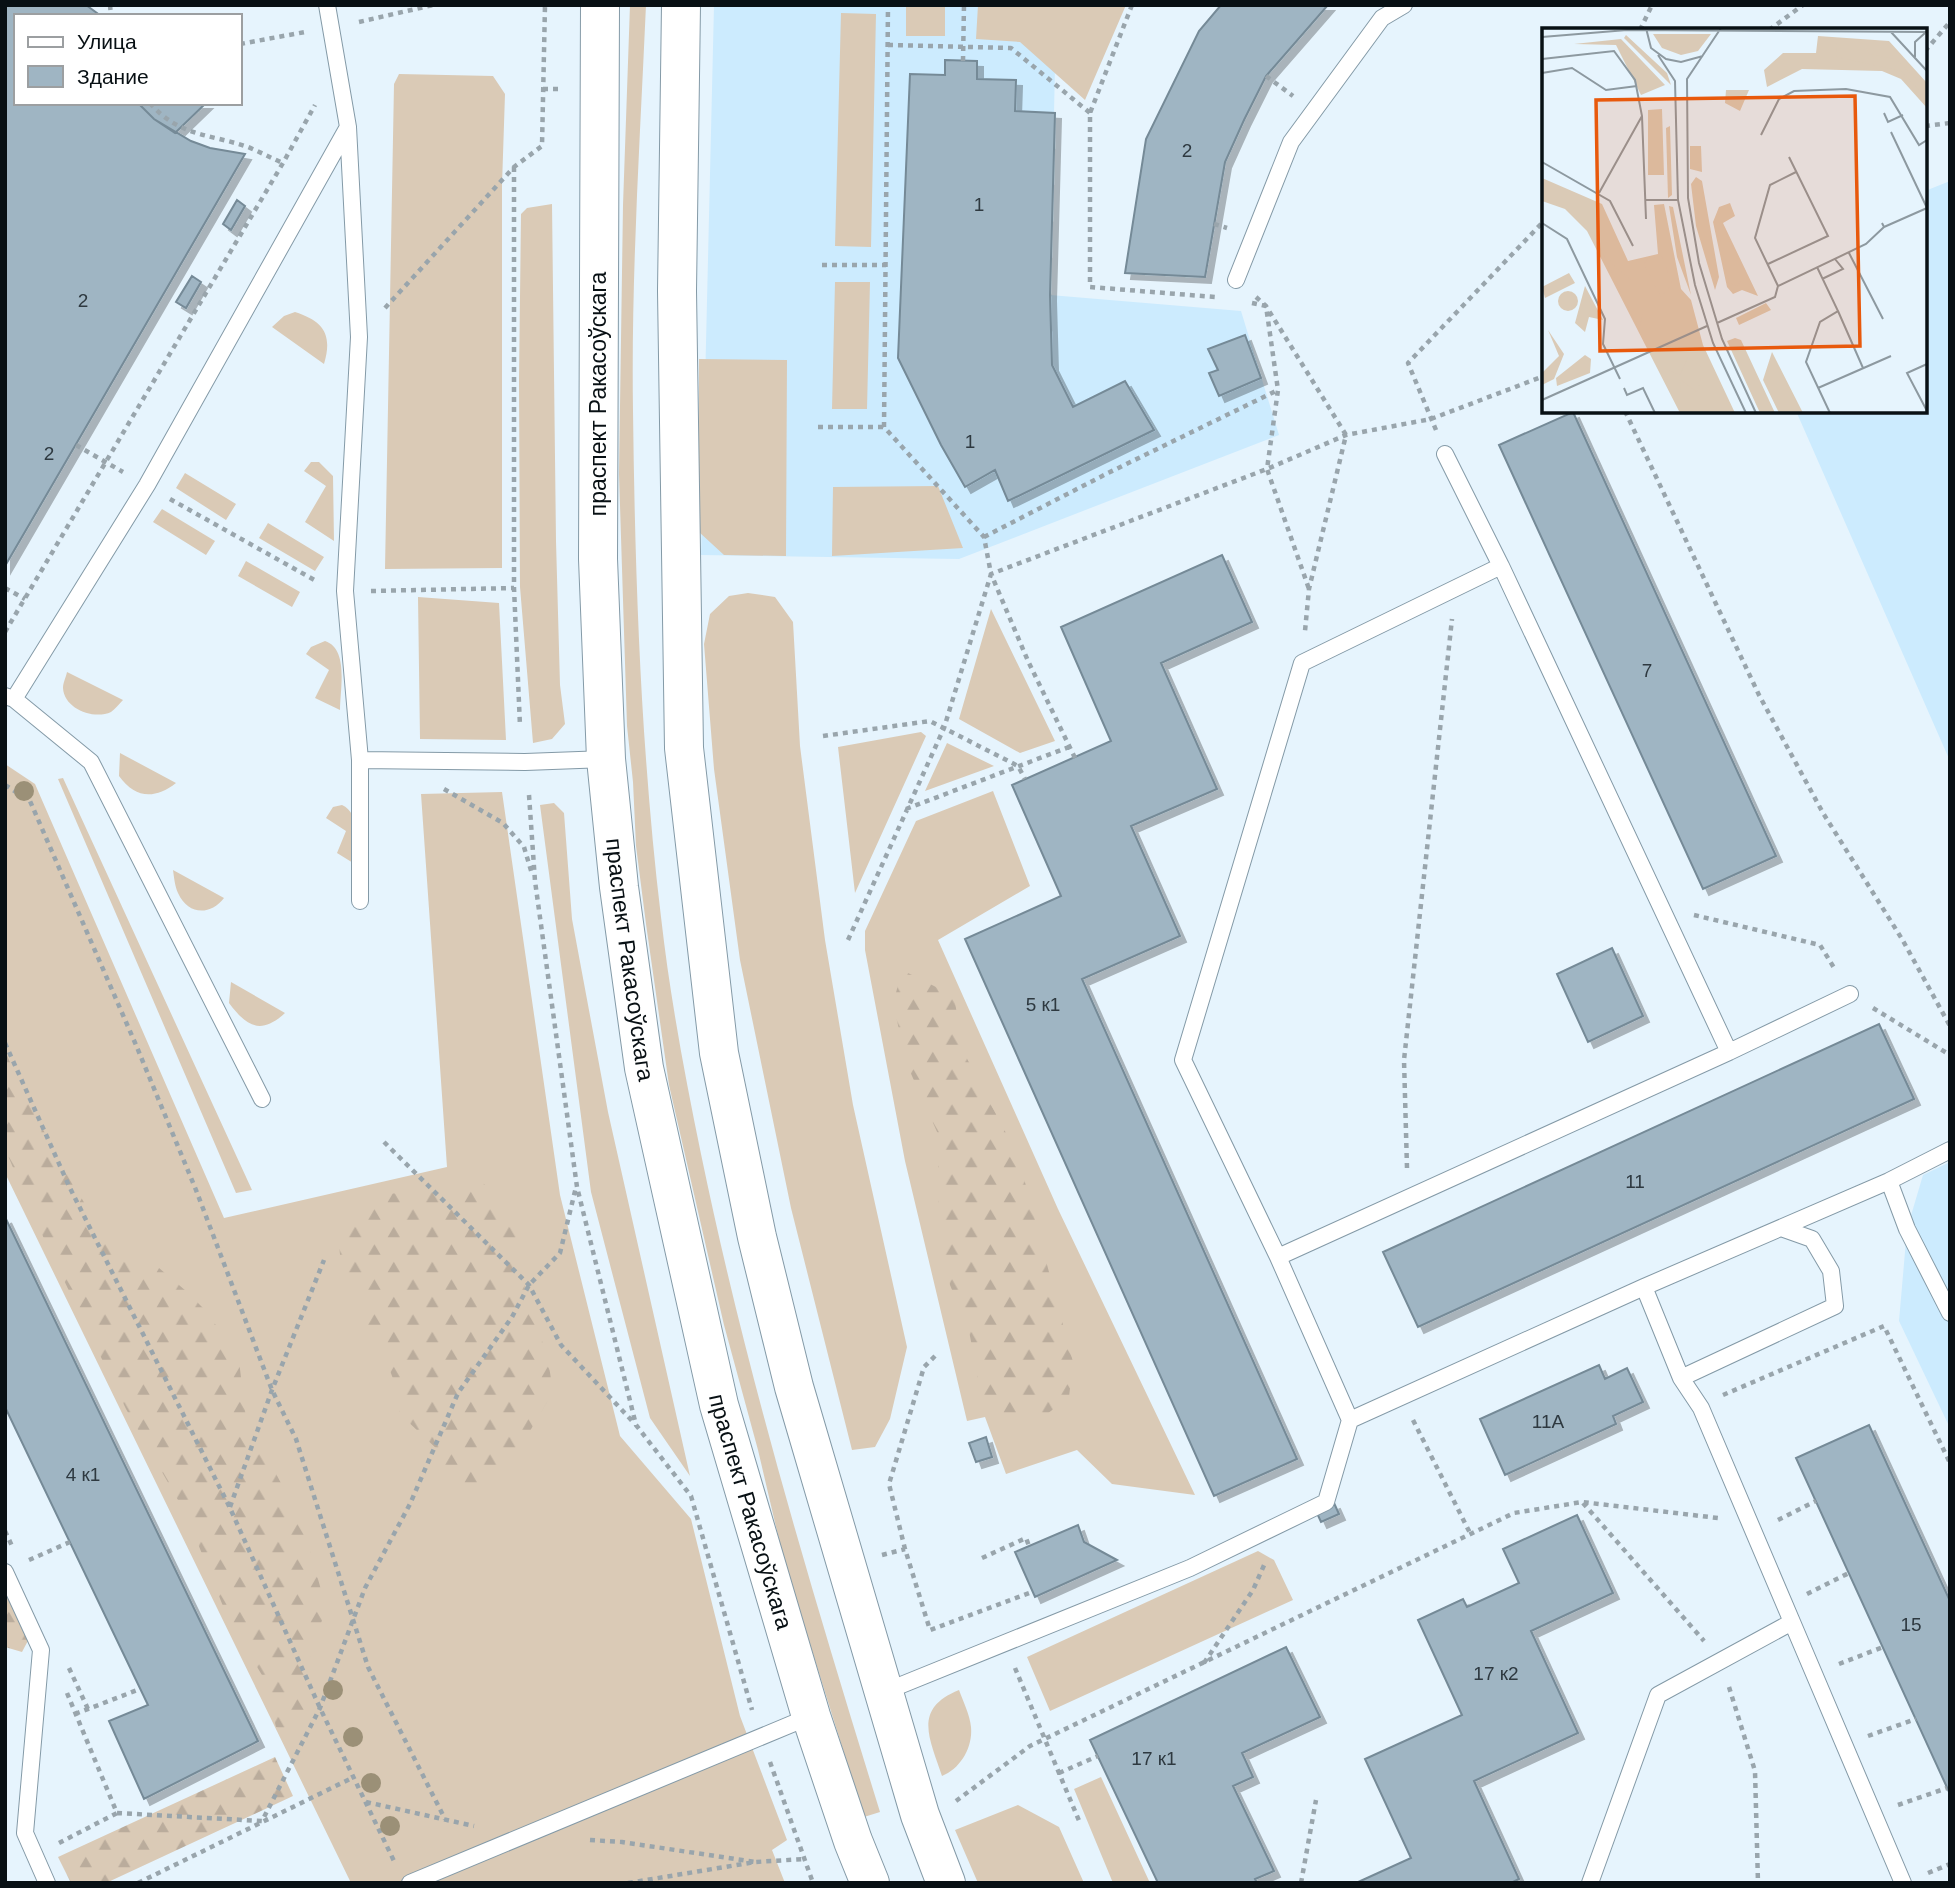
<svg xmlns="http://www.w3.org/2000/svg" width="1955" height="1888" font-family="Arial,sans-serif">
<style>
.built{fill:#ccebfe}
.grass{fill:#dacab6}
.forest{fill:url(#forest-firs)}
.building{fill:#9fb5c3;stroke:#758a97;stroke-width:2;filter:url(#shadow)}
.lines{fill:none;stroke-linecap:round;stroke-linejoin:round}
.service-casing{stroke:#849aa7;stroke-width:18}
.primary-casing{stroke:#849aa7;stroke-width:40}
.path{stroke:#99a5ac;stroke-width:4.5;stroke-dasharray:5 5;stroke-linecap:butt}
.service{stroke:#fff;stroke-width:16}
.primary{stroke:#fff;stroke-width:38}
.tree{fill:#9b9077}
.labels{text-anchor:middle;stroke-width:7;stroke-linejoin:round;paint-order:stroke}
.number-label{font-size:19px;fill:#2e3940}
.street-label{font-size:23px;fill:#081014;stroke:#fff}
.inset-road{fill:none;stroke:#8d99a0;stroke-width:2}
.view{fill:#e8590c;fill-opacity:0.15;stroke:#e8590c;stroke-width:3.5}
.inset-edge{fill:none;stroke:#081014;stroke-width:3.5}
</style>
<defs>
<pattern id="forest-firs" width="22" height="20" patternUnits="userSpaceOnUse" patternTransform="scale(1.75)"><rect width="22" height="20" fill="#dacab6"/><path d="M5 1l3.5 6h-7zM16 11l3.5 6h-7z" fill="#baac9c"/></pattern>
<filter id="shadow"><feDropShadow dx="6" dy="6" stdDeviation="0" flood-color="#0004"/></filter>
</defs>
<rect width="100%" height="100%" fill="#e6f4fd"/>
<path class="built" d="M714,5h364l-22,17 -6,273 191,16 38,124 -320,124 -258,-4z
M1950,181v580l-154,-350h129v-220z
M1950,1162v266l-51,-107 8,-92 16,-54z"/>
<path class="grass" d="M630,5h16c-6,135 -15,271 -13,406 2,169 8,339 28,506 9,80 24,159 40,237 46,223 112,441 179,658l-16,5 -80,-256 -26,-111 -34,-125 -55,-240 -23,-161 -10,-78 -3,-64 -6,-56 -8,-252 4,-269z
M906,5h39v31h-39z
M978,5h148l-41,95 -65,-58 -44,-3z
M841,13l35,1 -5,233 -36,-1z
M399,74l94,2 12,18 -3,91v383l-117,1 9,-485z
M552,204l4,337 4,144 5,39 -13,15 -19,4 -13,-156 -1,-206 2,-167 6,-6z
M835,282h35l-3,127h-35z
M295,312c28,9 38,22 29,52l-52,-37 12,-11z
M699,359l88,1 -1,196 -62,-1 -25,-23z
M311,462h8l14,14 1,65 -29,-19 21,-36 -22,-15z
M185,473l51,31 -10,16 -50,-32z
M938,486l25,62 -131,8 1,-69z
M162,509l53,32 -9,14 -53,-33z
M268,523l56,34 -9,14 -56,-33z
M246,561l54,31 -8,15 -54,-31z
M748,593l27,4 18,25 7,124 25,194 28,165 54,242 -17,72 -15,28 -23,3 -61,-242 -51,-248 -26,-191 -10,-125 6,-30 19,-18z
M418,597l81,6 7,137 -86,-1z
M991,609l64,132 -35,12 -61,-34z
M325,641c24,8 15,48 15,69l-25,-12 14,-28 -23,-16 5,-7z
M67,672l56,28c-4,4 -8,9 -12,12 -17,8 -47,-3 -48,-24 0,-5 3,-11 4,-16z
M921,732l5,4 -71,157 -17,-146z
M947,743l47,23 -69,25z
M120,753l56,30c-22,17 -41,15 -57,-7z
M5,764l30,20 189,434 223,-51 -26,-373 81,-2 58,403 60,241 71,83 49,197 47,124 -15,10 13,33h-434l-346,-710z
M63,778l189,412 -16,3 -178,-414z
M993,791l37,95 -92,54 120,269 137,286 -83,-11 -35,-34 -71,24 -21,-57 -18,4 -62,-260 -40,-211v-19l51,-110z
M554,803l10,10 8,106 36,193 82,364 -40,-58 -59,-226 -51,-387z
M342,805c19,8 15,43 16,61l-21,-13 9,-22 -20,-13 7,-11z
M173,870l51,28c-14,18 -36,17 -46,-5 -3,-6 -4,-16 -5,-23z
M231,982l54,31c-24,22 -38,14 -56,-10z
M1258,1551l16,9 19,40 -243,111 -23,-54z
M959,1690c4,11 11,25 12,37 2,21 -11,42 -29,49 -12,-37 -30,-67 17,-86z
M1101,1777l49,106h-37l-39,-94z
M1018,1805l41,22 25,56h-106l-23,-53z"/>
<path class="forest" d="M902,970l52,26 9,55 55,105 55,206 -4,35 -22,17 -39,3 -31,-22v-22l-8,-42 -19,-46 -11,-52 -1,-99 -30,-67 -15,-63z
M5,1051l23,52 76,135 55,30 27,23 22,22 31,48 7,57 43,80 18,41 19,69 -23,71 12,27 -5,16 -16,12 -18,-7 -11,-47 -36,-59 -43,-107 -60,-105 -81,-168 -40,-92z
M481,1181l16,16 21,38 4,22 4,46 21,50 6,39 -26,44 -2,16 -45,38h-18l-22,-13 -1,-26 -38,-36 -6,-17v-14l-9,-24 -16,-19 -5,-40 -24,-38 -3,-26 13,-25 23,-18 76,-2z
M5,1582l26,53 -9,17 -17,-5z
M275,1757l18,39 -187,87h-35l-13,-26z"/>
<path class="building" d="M5,5h81l15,11h-85v87h122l16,16 37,22 19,7 35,6 -240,412z
M1221,5h107l-62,71 -22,44 -19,42 -20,115 -80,-4 21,-134 53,-108z
M945,60l32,1v18l39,1 -1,31 40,2 -5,182 2,70 21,42 52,-26 29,49 -146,71 -13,-31 -30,17 -24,-42 -43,-87 12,-284 35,1z
M138,103h68l-31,30 -21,-14z
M237,200l8,6 -14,24 -8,-6z
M192,276l9,6 -15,26 -10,-6z
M1245,335l16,43 -42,18 -10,-23 9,-3 -10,-21z
M1573,412l203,444 -73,33 -204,-444z
M1222,555l30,67 -91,41 56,126 -86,37 49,110 -98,43 215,480 -83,37 -249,-557 96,-43 -49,-111 99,-44 -50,-114z
M1612,948l31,68 -55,26 -31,-68z
M1879,1024l35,75 -496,228 -35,-75z
M5,1217l253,524 -114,58 -35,-78 39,-16 -143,-298z
M1599,1365l6,14 22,-11 16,34 -30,14 3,8 -111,51 -25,-56z
M1869,1425l81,176v193l-154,-336z
M986,1437l6,20 -16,5 -7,-19z
M1334,1503l5,11 -18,8 -5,-11z
M1577,1515l36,78 -82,38 47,102 -104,48 45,98 -8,4h-155l55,-25 -46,-99 97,-44 -44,-95 45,-21 4,8 52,-24 -16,-34z
M1078,1525l6,17 33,18 -82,37 -20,-45z
M1286,1647l34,70 -78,36 11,24 -20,9 41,85 -19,8 2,4h-99l-68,-143z"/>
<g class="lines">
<g class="service-casing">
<path id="service" d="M327,5l21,122 11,210 -14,254 15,169v141
M1236,280l55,-138 91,-124 22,-13
M5,696l9,3 77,63 171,337
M14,699l133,-214 201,-358
M360,760l165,2 81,-3
M1729,1052l121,-58
M1889,1181l18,48 43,84
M1278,1257l451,-205 -228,-486 -56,-112
M1681,1378l154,-72 -4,-35 -19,-32 -31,-11
M1350,1420l-72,-163 -95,-197 119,-397 199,-97
M5,1572l36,78 -16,183 22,50
M1792,1622l111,261
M884,1692l306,-124 136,-66 24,-82 294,-133 245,-106 61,-31
M410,1883l401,-167
M1590,1883l68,-188 134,-73 -91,-214 -20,-30 -37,-91"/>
</g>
<g class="primary-casing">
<g id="primary">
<path id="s1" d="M600,5l-2,554 8,200 13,128 25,181 75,337 92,311 42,125 17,42"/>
<path d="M681,5l-4,286 7,457 35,305 38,184 37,150 126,428 26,68"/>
</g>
</g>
<path class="path" d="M110,5l1,11
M1132,5l-42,108v174l125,10
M359,22l74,-17
M1640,30l12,-25
M1769,30l34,-25
M240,44l65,-12
M888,45l123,3 79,65
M1925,51l25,-29
M963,61l1,-56
M1266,76l27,20
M543,89h20
M150,103c29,34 61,31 98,44 12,5 23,11 35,16
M1925,126l25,-3
M514,167v421l6,138
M1214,224l13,4
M822,265h64
M1256,297l10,9 80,129 -37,154 -4,42
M1252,303l14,3 12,84 -11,79 42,120
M385,308l129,-141 28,-21 3,-141
M1625,411l134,284 64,118 79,126 48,87
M818,427h66
M1436,430l-28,-67 136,-142
M76,445l47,27
M170,499l148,83
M984,537l124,-64 170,-83
M5,588l20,11
M371,591l143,-3
M5,632l278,-469 32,-58
M823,736l107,-15 88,45 7,13
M1075,758l-47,-97 -37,-87 276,-105 79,-34 85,-16 113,-43
M5,785l25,16 106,244 60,145 76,200 24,49 72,228 77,152
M444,789l59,34 21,24 8,27
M529,795l6,86 42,306 59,238 55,71 61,214
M906,809l163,-62
M1694,915l126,30 16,26
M848,940l96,-212 47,-154 -7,-37 -100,-110 4,-422
M1873,1008l77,47
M5,1043l64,143 161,322 90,200 74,153
M384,1142l145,143 32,60 74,79
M1407,1168l-3,-108 48,-441
M935,1356l-11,11 -35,117 16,65 25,81 102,-38
M1723,1395l161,-69 66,137
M1413,1420l58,115
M1583,1503l121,138
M230,1507l42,-117 52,-130
M1778,1520l38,-19
M5,1531l7,15
M882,1555l23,-6
M982,1558l44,-20 3,8
M29,1560l41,-18
M1807,1594l42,-21
M1204,1663l49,-73 12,-27
M1839,1664l44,-17
M69,1668l19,41
M1015,1668l65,155
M1729,1687l26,84 3,112
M67,1693l50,120 145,8 58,-113 45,-120 45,-84 48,-111 54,-76 17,-32 31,-32 16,-66
M75,1714l65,-25
M1868,1736l48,-17
M770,1762l43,121
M1059,1773l39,-17
M956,1801l74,-55 484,-233 68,-11 136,16
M366,1802l108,24
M1898,1805l49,-17
M590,1840l32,2 133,20
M59,1843l58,-30
M1928,1873l22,-9
M138,1883l216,-106
M628,1883l127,-21 50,-3
M1301,1883l15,-83"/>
<use href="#service" class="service"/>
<use href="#primary" class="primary"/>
</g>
<g class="tree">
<circle cx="24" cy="791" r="10"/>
<circle cx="333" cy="1690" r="10"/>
<circle cx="353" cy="1737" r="10"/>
<circle cx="371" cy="1783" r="10"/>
<circle cx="390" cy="1826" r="10"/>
</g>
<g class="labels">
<g class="number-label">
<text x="1187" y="157">2</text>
<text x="979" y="211">1</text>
<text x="83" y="307">2</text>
<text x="970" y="448">1</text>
<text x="49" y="460">2</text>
<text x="1647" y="677">7</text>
<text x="1043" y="1011">5 к1</text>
<text x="1635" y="1188">11</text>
<text x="1548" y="1428">11А</text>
<text x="83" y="1481">4 к1</text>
<text x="1911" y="1631">15</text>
<text x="1496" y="1680">17 к2</text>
<text x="1154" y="1765">17 к1</text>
</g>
<g class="street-label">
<text transform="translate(598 394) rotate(-90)" y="8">праспект Ракасоўскага</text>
<text dy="8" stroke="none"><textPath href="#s1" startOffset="956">праспект Ракасоўскага</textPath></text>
<text dy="8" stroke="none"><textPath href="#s1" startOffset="1522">праспект Ракасоўскага</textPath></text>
</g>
</g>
<g transform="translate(1542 28)">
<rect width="385" height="385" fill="#e6f4fd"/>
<path d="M111,6h58l-13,17 -17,4 -19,-7zM84,7l41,38 4,12 -47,-47zM276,8l71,5 38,42v25l-26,-29 -19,-8 -80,-2 -35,18 -3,-17 19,-17h33zM79,11l44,46 -24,10 -25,-50 -42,-1zM184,62h23l-9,21 -15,-8zM120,81l2,66h-16v-65zM128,98l2,69 -4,3 -2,-70zM148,118h11l1,26 -12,-3zM154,149l6,4 17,96 -4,13 -19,-64 -5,-42zM0,150l60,26 26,57 30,-7 -4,-49 10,-1 17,85 10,11 12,45 32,68h-55l-93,-182 -22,-22 -23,-8zM188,175l5,13 -12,7 35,73 -16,-6 -9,4 -6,-7 -14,-65 6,-15zM127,178l4,1 18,88 -14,-38zM27,245l6,10 -30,15 -3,-11zM224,275l5,7 -32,15 -3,-7zM193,310l6,2 34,73h-15l-33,-72zM230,324l31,61h-24l-16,-33z" fill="#dacab6"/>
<path d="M294,15h39l1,6 -10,-1 3,6 26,5 31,29 -7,2 -18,-19 -64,-14zM48,198l22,38 19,16 12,33 -4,17zM176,199l7,3 9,21 7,28 -3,7 -9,-3zM120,228l10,28 -11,13 -17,-33 4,-6zM43,258l18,34 -14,-3 -4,15 -10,-9zM6,302l16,24 -10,25 -12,6v-12l17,-17zM43,327l6,4 -1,14 -33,13 -1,-8zM146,329l12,9 1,13 -4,13 -16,-12 -1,12 -11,-22 11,5z" fill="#dacab6"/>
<path d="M16 273a10 10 0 1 1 20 0a10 10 0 1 1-20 0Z" fill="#dacab6"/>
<path class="inset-road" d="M104,0l5,20 15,11 15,3 22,-6M179,0l-34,51 1,119 11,65 23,76 34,74M349,4l36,39M0,9l85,-7 300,2M116,27l17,26 3,119 17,85 18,58 33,70M373,29v-15l10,-9M0,31l72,-8 21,29 7,36 4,103M0,45l30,-5 34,22 31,-4M342,85l4,9 15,-7M349,104l36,76M219,107l18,-36 15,-8 52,-2 44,8 29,48 8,-5M0,134l68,39 23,45M57,165l43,-77M103,172h33M0,195l25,16 38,80 -2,25 17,35M342,199l43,-19M307,225l34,66M226,236l60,-28 -39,-79M275,239l21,44 -18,11 -14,40 24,51M280,251l21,-10 -8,-10M236,258l-23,-48 15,-53 26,-13M296,283l25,57M175,295l58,-26 3,-11 88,-42 18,-17 -2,-4M385,336l-20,9 20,38M82,360l3,7 16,-7 12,25M276,360l73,-32M0,372l165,-74"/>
<path class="view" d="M313,68l5,250 -260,5 -4,-251z"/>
<rect width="385" height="385" class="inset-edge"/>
</g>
<rect width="1955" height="1888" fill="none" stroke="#081014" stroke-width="14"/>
<rect x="14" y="14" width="228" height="91" fill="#ffffff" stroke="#9c9fa1" stroke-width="2"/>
<rect x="28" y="37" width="35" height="10" fill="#ffffff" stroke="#9c9fa1" stroke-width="2"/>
<text x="77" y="49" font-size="21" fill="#081014">Улица</text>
<rect x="28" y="66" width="35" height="21" fill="#9fb5c3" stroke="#9c9fa1" stroke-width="2"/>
<text x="77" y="84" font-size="21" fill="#081014">Здание</text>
</svg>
